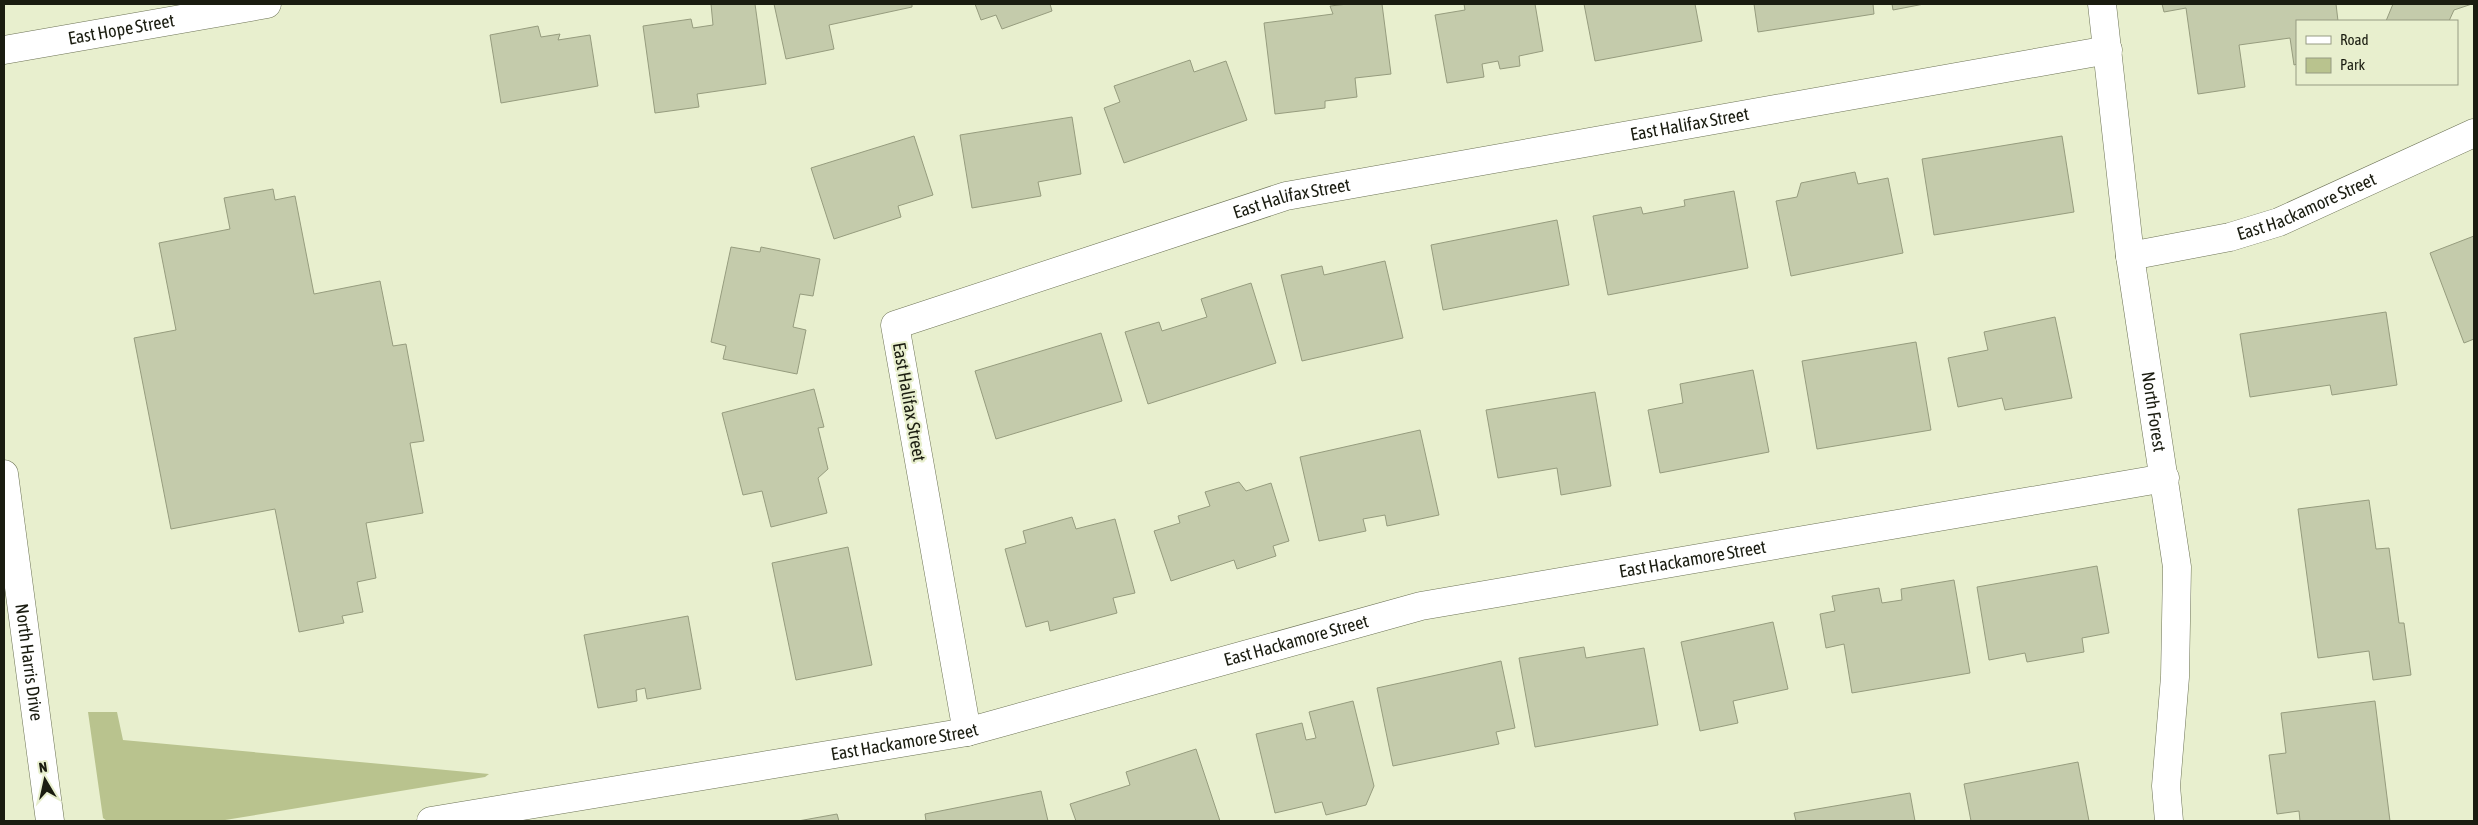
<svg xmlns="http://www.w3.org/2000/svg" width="2478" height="825" font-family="'Asap Condensed',sans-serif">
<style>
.green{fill:#b9c38e}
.building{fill:#c4cbab;stroke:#969c7e}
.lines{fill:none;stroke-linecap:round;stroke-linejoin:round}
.minor-casing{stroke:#6d7356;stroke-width:29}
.tertiary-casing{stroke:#6d7356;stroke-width:29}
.minor{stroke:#fff;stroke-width:28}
.tertiary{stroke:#fff;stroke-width:28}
.labels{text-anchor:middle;stroke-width:4.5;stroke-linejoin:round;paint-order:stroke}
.street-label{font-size:18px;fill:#1a1c10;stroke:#e8efce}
</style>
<rect width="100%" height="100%" fill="#e8efce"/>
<path class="green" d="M88,712h29l6,28 366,34 -4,3 -266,44h-112l-4,-3z"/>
<path class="building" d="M711,4h44l11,80 -69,10 2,13 -44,6 -12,-87 48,-7 2,9 20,-3z
M774,4h138v3l-83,18 5,24 -48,10z
M975,4h75l2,7 -50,18 -6,-14 -15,5z
M1348,4h34l9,70 -36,4 2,19 -32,4v7l-50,6 -11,-91 69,-9 -3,-8z
M1464,4h71l8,47 -24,5 1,10 -20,3 -2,-8 -16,3 2,13 -37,6 -12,-68 30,-5z
M1584,4h111l7,37 -107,20z
M1754,4h119l1,10 -116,18z
M1892,4h32l-31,6z
M2162,4h174l2,17h-41v43l-3,1 -4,-27 -51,7 6,42 -47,7 -12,-86 -22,4z
M2393,4h79l-18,6 -5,11h-63z
M538,26l3,11 19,-3 -2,6 32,-5 8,51 -97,17 -11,-68z
M1190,60l4,12 32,-11 21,59 -123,43 -20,-55 16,-6 -6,-16z
M1072,117l9,57 -43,8 3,14 -69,12 -12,-73z
M914,136l19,59 -35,11 3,11 -67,22 -23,-71z
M2062,136l12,76 -140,23 -12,-76z
M1855,172l3,12 30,-6 15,75 -112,23 -15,-75 21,-4 4,-14z
M273,189l2,11 20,-4 19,98 66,-13 13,65 13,-2 18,97 -14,2 13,70 -57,10 10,55 -19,4 6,30 -21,4 2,7 -45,9 -24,-123 -104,20 -37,-191 42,-8 -17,-87 71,-14 -6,-31z
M1734,191l14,77 -140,27 -15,-79 48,-9 2,7 42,-8 -1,-6z
M1557,220l12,65 -126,25 -12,-65z
M2474,236v103l-10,4 -34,-90z
M731,247l29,5 1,-5 59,12 -7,37 -13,-2 -7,33 13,3 -9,44 -74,-15 3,-13 -15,-4z
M1385,261l18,77 -101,23 -21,-86 41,-9 2,9z
M1251,283l25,80 -128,41 -23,-72 34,-10 3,9 45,-14 -6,-18z
M2386,312l11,73 -65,10 -2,-10 -80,12 -10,-63z
M2055,317l17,81 -67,12 -3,-12 -44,9 -10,-49 40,-8 -4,-18z
M1101,333l21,68 -126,38 -21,-68z
M1916,342l15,88 -114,19 -15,-88z
M1753,370l16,82 -109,21 -12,-63 35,-7 -3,-19z
M814,389l10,38 -6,1 10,41 -10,9 9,35 -56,14 -9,-36 -19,4 -21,-82z
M1595,392l16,94 -50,9 -4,-27 -59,10 -12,-68z
M1420,430l19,85 -52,11 -2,-11 -22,4 3,12 -47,10 -19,-84z
M1239,482l7,9 25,-8 18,58 -16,5 3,10 -39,13 -3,-9 -63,21 -17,-50 26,-8 -2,-7 32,-10 -5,-14z
M2369,500l7,49 13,-1 10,75h5l7,52 -38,5 -4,-29 -51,7 -20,-149z
M1072,517l4,12 39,-10 20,74 -22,5 4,15 -67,18 -2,-10 -22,6 -21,-78 21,-6 -3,-12z
M848,547l24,118 -76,15 -24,-117z
M2097,566l12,67 -27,5 2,14 -57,10 -2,-9 -36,7 -12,-73z
M1954,580l16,93 -118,20 -8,-49 -18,4 -6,-34 15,-3 -3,-15 47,-8 3,15 20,-3 -1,-11z
M688,616l13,73 -54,10 -2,-11 -9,2 1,11 -39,7 -14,-73z
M1773,622l15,67 -55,12 5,22 -38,8 -19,-89z
M1584,647l2,11 58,-10 14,77 -123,22 -16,-89z
M1501,661l14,67 -19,4 3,12 -106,22 -16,-78z
M1353,701l21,85 -8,19 -40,10 -4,-13 -47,11 -19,-79 46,-11 4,17 10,-2 -7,-26z
M2375,701l15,120h-90l-1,-10 -22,3 -8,-59 17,-2 -5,-40z
M1196,749l24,72h-144l-6,-17 60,-19 -4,-13z
M2078,762l11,59h-118l-7,-37z
M1041,791l7,30h-122l-1,-7z
M1910,793l5,28h-119l-2,-8z
M837,814l2,7h-41z"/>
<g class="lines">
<g class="minor-casing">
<g id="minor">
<path id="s1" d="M2102,4l28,252 47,311 -2,110 -9,109 3,35"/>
<path id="s2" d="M4,50l263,-46"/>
<path id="s3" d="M2130,256l100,-19 49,-15 195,-89"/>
<path id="s4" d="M967,732l-72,-407 391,-129 822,-146"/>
<path id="s5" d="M431,821l536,-89 454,-126 744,-128"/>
</g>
</g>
<g class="tertiary-casing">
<g id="tertiary">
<path id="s6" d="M4,474l46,347"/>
</g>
</g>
<use href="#minor" class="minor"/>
<use href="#tertiary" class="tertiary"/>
</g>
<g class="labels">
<g class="street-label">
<text dy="6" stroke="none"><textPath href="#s2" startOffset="119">East Hope Street</textPath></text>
<text dy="6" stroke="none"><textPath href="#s4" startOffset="1235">East Halifax Street</textPath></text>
<text dy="6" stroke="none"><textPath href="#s4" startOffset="830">East Halifax Street</textPath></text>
<text dy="6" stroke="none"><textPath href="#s3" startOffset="184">East Hackamore Street</textPath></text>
<text transform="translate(909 402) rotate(80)" y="6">East Halifax Street</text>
<text dy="6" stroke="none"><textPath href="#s1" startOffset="411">North Forest</textPath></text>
<text dy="6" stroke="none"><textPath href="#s5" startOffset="1290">East Hackamore Street</textPath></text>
<text dy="6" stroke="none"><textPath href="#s5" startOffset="885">East Hackamore Street</textPath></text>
<text dy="6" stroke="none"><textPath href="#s6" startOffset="190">North Harris Drive</textPath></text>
<text dy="6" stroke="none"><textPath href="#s5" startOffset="480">East Hackamore Street</textPath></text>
</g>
</g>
<rect width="2478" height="825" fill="none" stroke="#1a1c10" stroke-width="10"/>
<rect x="2296" y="20" width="162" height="65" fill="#e8efce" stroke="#969b82"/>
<rect x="2306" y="36" width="25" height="8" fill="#ffffff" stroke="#969b82"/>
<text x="2340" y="45" font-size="15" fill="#1a1c10">Road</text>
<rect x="2306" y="58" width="25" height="15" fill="#b9c38e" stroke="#969b82"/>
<text x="2340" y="70" font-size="15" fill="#1a1c10">Park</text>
<g transform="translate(45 780) rotate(351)" stroke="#e8efce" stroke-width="4" paint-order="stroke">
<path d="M0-4L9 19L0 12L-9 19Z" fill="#1a1c10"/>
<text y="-8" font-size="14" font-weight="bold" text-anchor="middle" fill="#1a1c10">N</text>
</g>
</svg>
